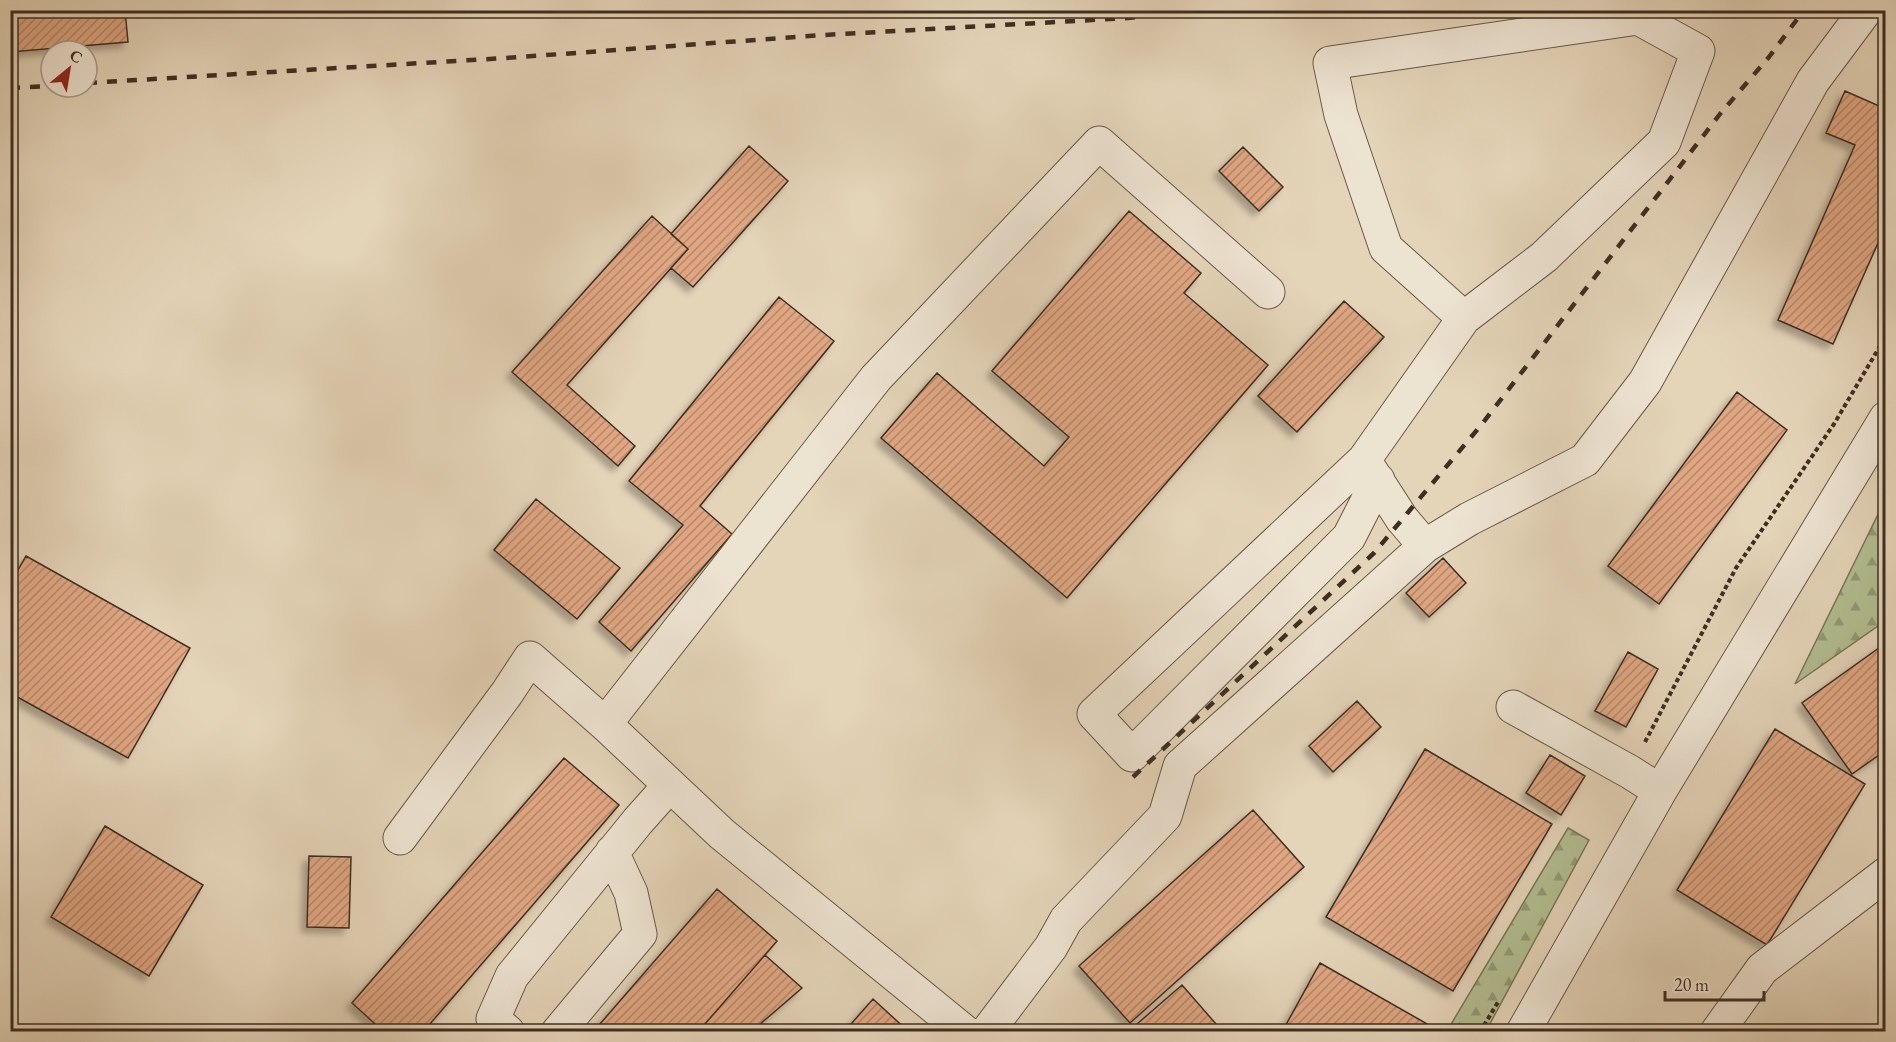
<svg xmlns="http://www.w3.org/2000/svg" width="1896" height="1042" font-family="'EB Garamond',serif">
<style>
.forest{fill:url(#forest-firs);stroke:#787659;stroke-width:1.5}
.building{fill:url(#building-hatch);stroke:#3e2e22;stroke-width:1.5;filter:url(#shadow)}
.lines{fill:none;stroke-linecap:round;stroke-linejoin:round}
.minor-casing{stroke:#685848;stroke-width:35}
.path{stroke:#3e2e22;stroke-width:4;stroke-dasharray:4.5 3;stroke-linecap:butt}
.minor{stroke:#ede3d1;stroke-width:33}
.rail{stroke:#3e2e22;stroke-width:4.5;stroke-dasharray:10 10;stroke-linecap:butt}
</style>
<defs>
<pattern id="forest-firs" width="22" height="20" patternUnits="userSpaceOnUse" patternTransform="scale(1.5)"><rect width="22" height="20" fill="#b2bd90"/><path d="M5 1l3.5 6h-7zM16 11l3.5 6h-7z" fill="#929a75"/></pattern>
<pattern id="building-hatch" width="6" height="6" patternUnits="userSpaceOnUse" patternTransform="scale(1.5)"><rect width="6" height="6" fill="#dfa681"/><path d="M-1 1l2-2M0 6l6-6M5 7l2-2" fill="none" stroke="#b68869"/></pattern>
<filter id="shadow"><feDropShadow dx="-5.5" dy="5.5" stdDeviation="3" flood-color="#0004"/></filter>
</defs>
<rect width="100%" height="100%" fill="#e4d4b8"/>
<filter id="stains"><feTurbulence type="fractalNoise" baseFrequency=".00333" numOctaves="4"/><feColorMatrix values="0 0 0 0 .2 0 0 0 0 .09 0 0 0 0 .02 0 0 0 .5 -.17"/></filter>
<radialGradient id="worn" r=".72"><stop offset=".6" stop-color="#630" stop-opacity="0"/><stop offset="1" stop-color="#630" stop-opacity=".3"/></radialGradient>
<path class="forest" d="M1885,500v121l-90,63z
M1568,828l21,12 -103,191h-39z"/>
<path class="building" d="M10,10h115l3,32 -118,10z
M1845,91l41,18v116l-53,119 -55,-24 77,-175 -29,-12z
M749,146l39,35 -95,106 -22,-19 17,-19 -17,-15z
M1243,147l40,40 -24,24 -40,-40z
M1129,211l72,62 -17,20 84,72 -201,233 -186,-160 56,-65 107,93 25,-29 -77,-66z
M652,216l36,33 -121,136 68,61 -17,20 -106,-94z
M779,297l55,44 -134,165 32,28 -101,117 -32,-29 84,-97 -54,-44z
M1344,301l40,36 -87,95 -39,-36z
M1737,392l50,38 -128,174 -51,-38z
M536,499l84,69 -43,51 -83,-69z
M26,556l164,92 -62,110 -118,-65v-109z
M1443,558l23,25 -37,34 -23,-24z
M1886,643v107l-34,24 -50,-71z
M1628,652l30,17 -32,58 -31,-16z
M1357,701l24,26 -48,45 -24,-26z
M1775,729l90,55 -98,161 -90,-55z
M1425,749l127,75 -99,167 -127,-74z
M1550,755l35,21 -24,39 -35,-22z
M564,758l55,47 -196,227h-39l-32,-29z
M1253,810l51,57 -174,156 -51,-57z
M105,826l98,59 -54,91 -98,-59z
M309,856l42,1 -2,71 -42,-1z
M717,889l60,52 -12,14 -67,77h-105z
M765,955l37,33 -51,44h-53z
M1320,963l109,62 -4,7h-143z
M1182,985l41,47h-79l-7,-8z
M873,999l36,33h-65z"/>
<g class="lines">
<g class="minor-casing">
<path id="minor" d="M1364,460l-270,254 38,41 217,-218 29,-57
M1425,546l-23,-27 -38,-59 100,-142 -78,-70 -45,-133 -11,-52 308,-45 60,33 -34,91 -120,115 -80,61
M1513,707l117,65 30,19
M605,724l271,-346 223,-235 169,149
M400,838l107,-145 23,-35 75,66 117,110 243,198
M508,1032l-15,-13 19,-43 126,-155 32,-36
M558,1032l82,-98 -9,-41 -19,-41
M987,1032l64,-85 15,-27 99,-104 15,-50 245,-220 44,-27 116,-59 60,-78 168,-301 53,-71
M1523,1032l137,-241 226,-373
M1717,1032l45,-63 124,-95"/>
</g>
<path class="path" d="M1645,742l91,-174 98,-144 52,-88
M1480,1032l18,-30"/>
<use href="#minor" class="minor"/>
<path class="rail" d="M87,83l419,-25 318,-23 304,-17 68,-8
M10,88l41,-2
M1133,777l241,-224 108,-129 238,-310 49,-57 35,-47"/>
</g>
<rect width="1896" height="1042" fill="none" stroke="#e4d4b8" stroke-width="36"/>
<rect x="12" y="12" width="1872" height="1018" fill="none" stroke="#3e2e22" stroke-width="3"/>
<rect x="18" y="18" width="1860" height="1006" fill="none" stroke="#3e2e22" stroke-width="1.5"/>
<g transform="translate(69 69) rotate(30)"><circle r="28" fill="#ede3d1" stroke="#a79b8b" stroke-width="1.5"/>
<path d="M0-4.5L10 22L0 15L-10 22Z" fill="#8f2418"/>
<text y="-9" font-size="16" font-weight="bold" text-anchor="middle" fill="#3e2e22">С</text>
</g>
<path d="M1665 991v9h99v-9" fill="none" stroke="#3e2e22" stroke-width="3"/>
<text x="1674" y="991" font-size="18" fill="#3e2e22" stroke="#ede3d1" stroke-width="4.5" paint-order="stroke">20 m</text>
<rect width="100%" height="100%" filter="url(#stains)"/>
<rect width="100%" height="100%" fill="url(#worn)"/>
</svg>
